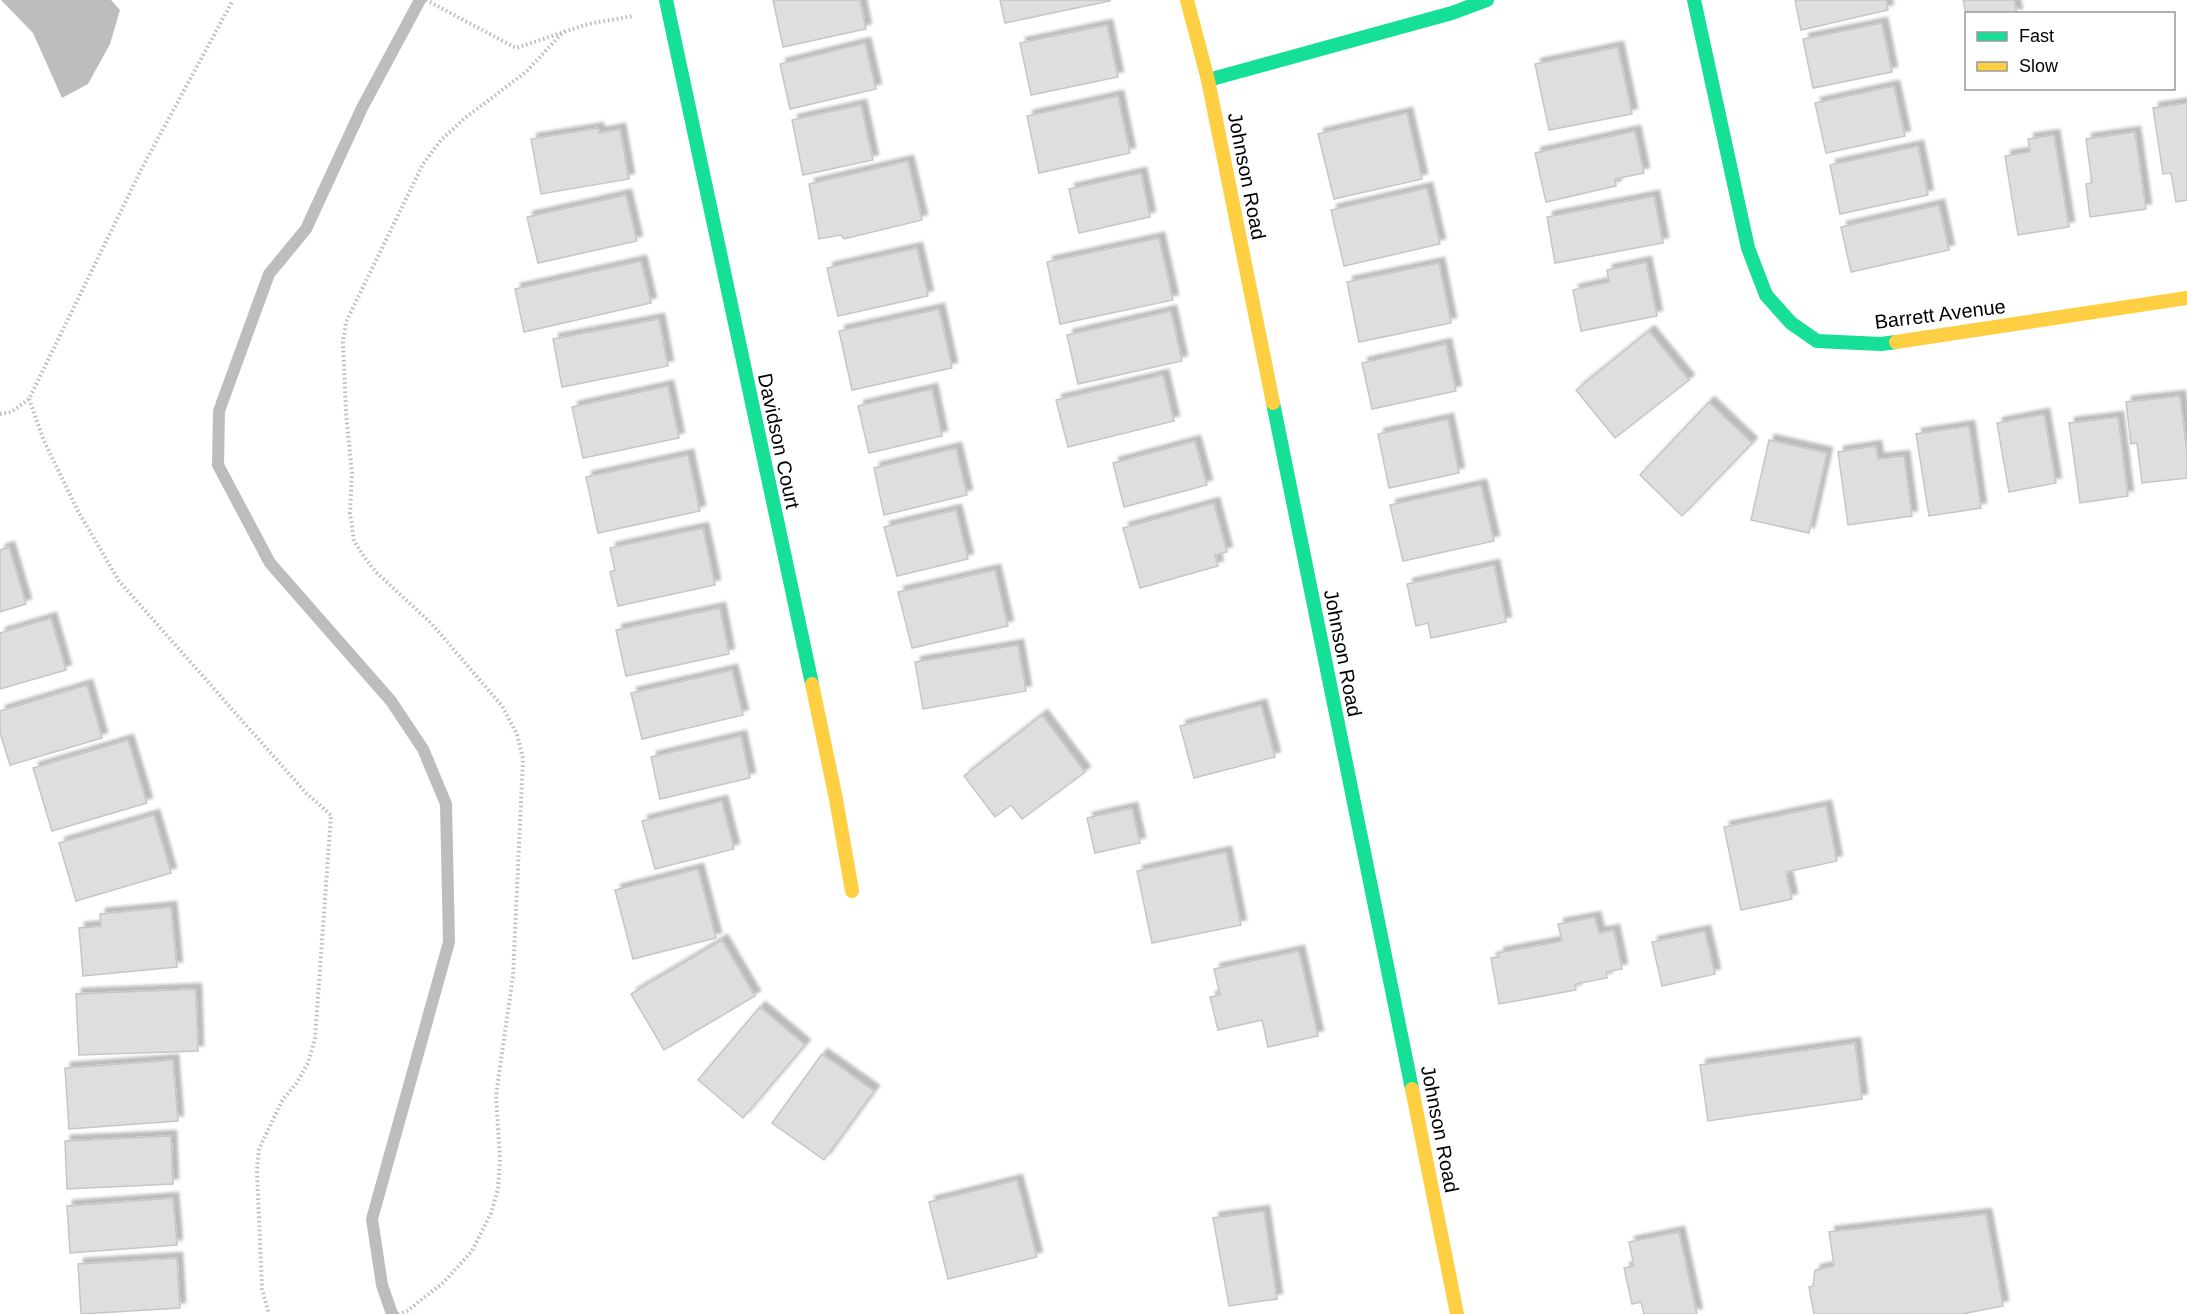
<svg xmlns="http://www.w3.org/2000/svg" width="2187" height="1314" font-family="Arial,sans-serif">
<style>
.water{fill:#bdbdbd}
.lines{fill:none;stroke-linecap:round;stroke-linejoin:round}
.stream{stroke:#bdbdbd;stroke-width:12}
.building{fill:#dedede;stroke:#c6c6c6;stroke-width:1.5;filter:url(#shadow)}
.path{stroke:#b9b9b9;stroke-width:4;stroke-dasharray:1.5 3;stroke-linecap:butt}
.fast{stroke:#16e098;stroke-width:14}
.slow{stroke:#ffcf43;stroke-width:14}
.labels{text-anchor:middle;stroke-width:5;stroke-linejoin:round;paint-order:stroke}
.street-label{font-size:20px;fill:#000;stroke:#fff}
</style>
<defs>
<filter id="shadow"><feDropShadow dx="5.5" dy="-5.5" stdDeviation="1.5" flood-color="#0004"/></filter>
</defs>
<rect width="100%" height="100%" fill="#fff"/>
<path class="water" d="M1,0h110l9,10 -10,34 -22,40 -26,14 -29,-65z"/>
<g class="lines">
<path class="stream" d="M392,1314l-10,-29 -10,-66 77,-277 -3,-138 -23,-55 -32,-48 -121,-138 -52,-98 1,-54 50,-137 37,-45 56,-121 58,-108"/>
</g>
<path class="building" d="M773,0h87l6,29 -83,18z
M1000,0h110v1l-105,22z
M1795,0h91l2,10 -87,20z
M1963,0h51l3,14h-51z
M1882,23l10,49 -79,16 -10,-49z
M1107,25l11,52 -87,18 -11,-52z
M865,43l11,46 -86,20 -10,-45z
M1618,47l14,67 -83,16 -14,-66z
M1894,86l11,50 -79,17 -11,-50z
M1118,96l12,57 -91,20 -12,-57z
M2187,103v97l-11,2 -5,-29 -8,1 -10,-66z
M861,105l12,55 -70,15 -11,-55z
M1407,113l15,66 -88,20 -16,-65z
M598,128l1,5 21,-4 9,50 -88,15 -10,-55z
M1635,131l9,42 -29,6 1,7 -70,16 -11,-49z
M2135,132l11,77 -56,8 -4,-33 6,-1 -6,-44z
M2054,135l15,92 -51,8 -13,-79 25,-4 -2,-13z
M1918,146l10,49 -88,19 -10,-49z
M908,161l14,59 -78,19 -3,-4 -22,4 -10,-55z
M1141,173l9,44 -71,16 -10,-44z
M1427,188l13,56 -96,22 -13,-56z
M626,195l11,46 -99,22 -11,-46z
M1654,196l9,47 -108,20 -8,-46z
M1939,205l10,45 -98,22 -10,-45z
M1159,238l14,62 -113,24 -13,-62z
M917,248l11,48 -90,20 -11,-48z
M641,261l10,42 -127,29 -9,-43z
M1646,262l11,54 -76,15 -8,-41 36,-8 -2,-12z
M1439,263l12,60 -92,19 -12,-60z
M939,309l13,59 -100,22 -13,-59z
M1171,311l11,50 -104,23 -11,-49z
M659,319l9,47 -106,21 -9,-48z
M1649,331l40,49 -74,58 -39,-48z
M1446,344l10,47 -84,18 -10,-46z
M1163,375l11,46 -106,26 -12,-47z
M668,386l11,52 -96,20 -11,-51z
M932,389l10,47 -73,17 -11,-47z
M2180,396l7,56v26l-45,5 -5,-40 -6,1 -5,-42z
M1709,402l43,41 -70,73 -42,-41z
M2044,414l12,69 -47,9 -12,-69z
M2118,417l10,79 -48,7 -11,-80z
M1448,419l11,54 -70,15 -11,-54z
M1969,426l12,82 -52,8 -13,-82z
M1769,440l58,13 -18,80 -58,-13z
M1195,441l12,44 -83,22 -11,-44z
M1876,446l2,13 26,-3 8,60 -64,9 -10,-73z
M956,448l11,47 -83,20 -10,-47z
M688,455l12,56 -102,22 -12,-56z
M1481,485l13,56 -91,20 -13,-56z
M1214,503l13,49 -12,3 3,11 -78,22 -17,-60z
M956,510l12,49 -71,17 -13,-49z
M703,528l12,57 -97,21 -8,-34 5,-2 -5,-22z
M9,547l17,57 -26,8v-62z
M1494,565l12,57 -75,16 -3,-15 -12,3 -9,-42z
M995,570l13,56 -96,22 -14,-56z
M720,608l9,46 -103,22 -10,-46z
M51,618l15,52 -66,19v-56z
M1018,645l8,46 -103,18 -8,-47z
M732,670l11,45 -101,24 -11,-46z
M87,685l15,53 -92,27 -10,-32v-22z
M1261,705l14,52 -81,21 -14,-52z
M1042,715l43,57 -63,47 -11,-14 -16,12 -31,-41z
M741,736l9,42 -90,21 -9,-42z
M128,740l19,63 -95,28 -19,-63z
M722,801l12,48 -79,20 -13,-48z
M1826,806l11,55 -51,11 6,27 -51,11 -17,-83z
M1132,808l8,35 -45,10 -8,-35z
M154,815l17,58 -95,28 -17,-58z
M1226,852l15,73 -89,18 -15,-72z
M698,869l18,69 -83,21 -18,-69z
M171,907l6,60 -94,9 -4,-48 22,-2 -1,-12z
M1595,917l4,16 15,-3 8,39 -16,3 1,6 -32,6 1,6 -77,14 -8,-46 8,-1 -1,-4 64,-12 -4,-17z
M1705,931l10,43 -53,12 -10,-44z
M722,940l33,56 -91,54 -33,-56z
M1299,951l19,85 -50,11 -6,-27 -44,10 -8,-33 10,-2 -6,-26z
M196,989l2,62 -119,4 -3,-61z
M760,1007l45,38 -62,73 -45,-38z
M1855,1043l7,56 -154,22 -8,-56z
M822,1054l52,37 -50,69 -52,-37z
M173,1060l5,61 -109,8 -4,-61z
M171,1136l2,48 -106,5 -2,-48z
M1017,1180l20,77 -89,22 -19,-77z
M173,1198l4,47 -107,8 -3,-47z
M1264,1211l13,88 -48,7 -16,-88z
M1986,1214l17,92 -41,8h-148l-5,-27 4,-1 2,-16 19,-4 -5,-34z
M1679,1232l18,82h-53l-3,-12 -9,2 -8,-36 10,-2 -5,-24z
M177,1258l3,50 -99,6 -3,-50z"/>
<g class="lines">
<path class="path" d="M426,0l90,48 72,-24 45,-8
M29,399l15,42 34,70 41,70 187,212 25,22 -16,223 -7,25 -12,21 -13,15 -24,50 -2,21 5,119 7,25
M0,414l11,-2 18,-13 113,-231 91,-168
M398,1314l9,-3 37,-29 28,-31 19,-38 7,-24 2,-30 -4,-64 17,-119 10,-217 -6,-25 -15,-28 -71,-83 -55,-51 -11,-14 -11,-17 -4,-28 2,-40 -6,-60 -3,-71 3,-20 77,-158 18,-24 24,-22 61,-46 38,-41"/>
<path class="fast" d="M666,0l146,684
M1694,0l54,248 18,47 25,28 26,18 64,3 15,-2
M1208,80l244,-67 35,-13
M1273,403l139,686"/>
<path class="slow" d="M1187,0l21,80 65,323
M1896,342l291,-44
M812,684l24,115 16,92
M1412,1089l45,225"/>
</g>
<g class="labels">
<g class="street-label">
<text transform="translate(1247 176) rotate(79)" y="7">Johnson Road</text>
<text transform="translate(1940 314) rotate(-7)" y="7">Barrett Avenue</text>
<text transform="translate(779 441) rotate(78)" y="7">Davidson Court</text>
<text transform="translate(1343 653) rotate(79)" y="7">Johnson Road</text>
<text transform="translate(1440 1129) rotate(79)" y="7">Johnson Road</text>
</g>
</g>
<rect x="1965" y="12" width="210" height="78" fill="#ffffff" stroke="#999999" stroke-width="1.5"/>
<rect x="1977" y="32" width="30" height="9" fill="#16e098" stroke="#999999" stroke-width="1.5"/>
<text x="2019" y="42" font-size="18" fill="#000000">Fast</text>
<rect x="1977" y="62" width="30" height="9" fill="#ffcf43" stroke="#999999" stroke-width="1.5"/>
<text x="2019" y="72" font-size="18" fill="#000000">Slow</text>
</svg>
